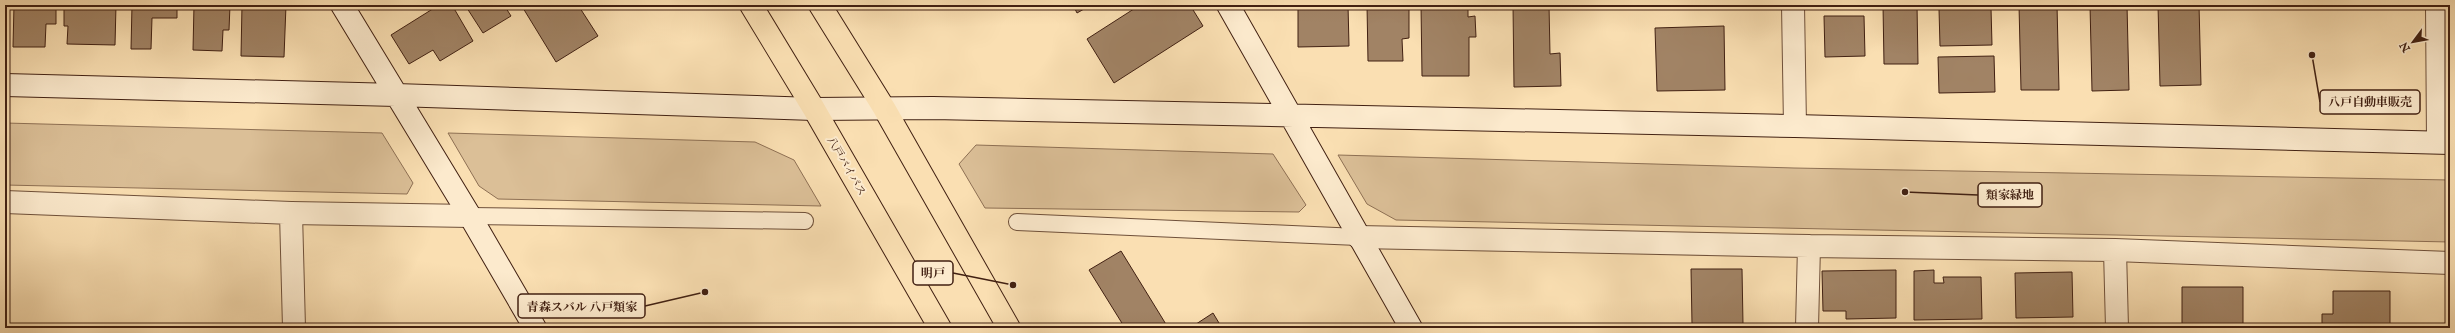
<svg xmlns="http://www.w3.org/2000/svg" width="2455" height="333" font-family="'IM FELL English','Noto Serif JP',serif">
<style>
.green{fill:#dbbf97;stroke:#8e7054}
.building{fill:#a18365;stroke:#412012}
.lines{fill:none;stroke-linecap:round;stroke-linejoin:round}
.lane-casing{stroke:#6f503a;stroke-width:18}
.street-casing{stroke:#6f503a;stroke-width:24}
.secondary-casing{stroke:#412012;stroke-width:24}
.highway-casing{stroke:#412012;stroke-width:24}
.lane{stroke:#fceacd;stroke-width:16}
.street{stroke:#fceacd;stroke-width:22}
.secondary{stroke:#fceacd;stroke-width:22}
.highway{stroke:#fadfb2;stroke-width:22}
.labels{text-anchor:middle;stroke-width:4;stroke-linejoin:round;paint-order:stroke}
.street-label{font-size:11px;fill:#412012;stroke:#fceacd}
.leader{fill:none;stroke:#412012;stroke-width:1.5}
.callout-dot{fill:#412012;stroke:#fceacd;stroke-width:1.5}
.callout{fill:#fceacd;stroke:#412012;stroke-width:1.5}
.callout-label{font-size:12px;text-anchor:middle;font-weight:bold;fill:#412012}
</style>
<rect width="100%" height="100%" fill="#fadfb2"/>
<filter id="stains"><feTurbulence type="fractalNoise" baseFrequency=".005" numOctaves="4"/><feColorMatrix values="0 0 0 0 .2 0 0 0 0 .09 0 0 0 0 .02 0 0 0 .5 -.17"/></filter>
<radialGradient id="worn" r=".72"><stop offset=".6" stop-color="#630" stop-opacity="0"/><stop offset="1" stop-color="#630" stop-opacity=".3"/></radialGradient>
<path class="green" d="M5,123l377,10 31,50 -6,11 -402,-9z
M448,133l307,9 39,18 27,46 -323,-7 -19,-13z
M976,145l297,9 33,51 -7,7 -314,-4 -26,-44z
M1338,155l456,13 656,12v62l-1054,-22 -29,-16z"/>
<path class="building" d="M14,5h42v19h-10l-1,23h-32z
M64,5h52l-1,40 -48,-1 1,-18h-4z
M132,5h45v13h-25l-1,31h-20z
M194,5h36l-1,25h-6l-1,21 -29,-1z
M242,5h44l-2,52 -43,-1z
M439,5h13l21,36 -33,20 -7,-11 -24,14 -18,-29z
M465,5h39l7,11 -28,17z
M529,5h49l20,31 -42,26 -33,-54z
M1073,5h18l-14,8z
M1140,5h50l13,21 -89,57 -27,-44z
M1298,5h50l1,41 -51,1z
M1367,5h42v33l-7,1 1,22h-35z
M1421,5h47v12l7,-1 1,21h-7v39h-47z
M1513,5h36l1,49 10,-1 1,33 -47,1z
M1883,5h34l1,59h-34z
M2019,5h38l2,85h-38z
M2090,5h37l2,85 -37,1z
M2158,5h41l2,80 -41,1z
M1991,8l1,37 -52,1 -1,-37z
M1824,16h40l1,40 -40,1z
M1724,26l1,64 -68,1 -2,-63z
M1994,56l1,36 -56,1 -1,-36z
M1121,251l43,70 4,7h-43l-36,-58z
M1691,269h51l1,55h-51z
M1896,270v48l-50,1v-8h-23l-1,-40z
M1934,270v13h10l-1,-6h38l1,42 -68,1v-49z
M2072,272l1,45 -57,1 -1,-45z
M2182,287h61v41h-61z
M2333,291h57v37h-68v-14h11z
M1213,313l9,15h-32z
M2082,327v1h-67z"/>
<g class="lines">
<g class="lane-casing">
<path id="lane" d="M470,216l335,5
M1017,222l341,15"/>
</g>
<g class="street-casing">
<path id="street" d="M1793,5l2,121
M2437,5l1,137
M5,202l286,11 179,3
M291,213l3,115
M1358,237l451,9 306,4 335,13
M2115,250l2,78
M1807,328l2,-82"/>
</g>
<g class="secondary-casing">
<path id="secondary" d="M342,5l128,211 65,112
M1228,5l183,323
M5,85l391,10 418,14 119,-1 862,18 655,17"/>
</g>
<g class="highway-casing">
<path id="highway" d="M751,5l63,104 126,219
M820,5l64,103 125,220"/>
</g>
<use href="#lane" class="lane"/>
<use href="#street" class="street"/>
<use href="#secondary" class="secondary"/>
<use href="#highway" class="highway"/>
</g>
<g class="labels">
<g class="street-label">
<text transform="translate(847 166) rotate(60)" y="4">八戸バイパス</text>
</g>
</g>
<path class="leader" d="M2312 55L2320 102M1905 192L1978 195M1013 285L953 273M705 292L645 306"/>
<g class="callout-dot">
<circle cx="2312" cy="55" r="4"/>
<circle cx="1905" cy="192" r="4"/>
<circle cx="1013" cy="285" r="4"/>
<circle cx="705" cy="292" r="4"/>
</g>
<g class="callout">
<rect x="2320" y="90" width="100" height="24" rx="4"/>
<rect x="1978" y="183" width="64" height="24" rx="4"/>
<rect x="913" y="261" width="40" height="24" rx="4"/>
<rect x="518" y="294" width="127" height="24" rx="4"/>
</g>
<g class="callout-label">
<text x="2370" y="106">八戸自動車販売</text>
<text x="2010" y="199">類家緑地</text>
<text x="933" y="277">明戸</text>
<text x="582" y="311">青森スバル 八戸類家</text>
</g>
<rect width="2455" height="333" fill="none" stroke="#fadfb2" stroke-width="20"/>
<rect x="6" y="6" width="2443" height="321" fill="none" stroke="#412012" stroke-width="2"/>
<rect x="10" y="10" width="2435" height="313" fill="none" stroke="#412012"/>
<g transform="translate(2413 42) rotate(238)" stroke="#fceacd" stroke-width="3" paint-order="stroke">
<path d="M0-3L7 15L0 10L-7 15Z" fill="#412012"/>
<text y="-6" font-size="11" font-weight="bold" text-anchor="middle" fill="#412012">N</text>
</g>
<rect width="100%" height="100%" filter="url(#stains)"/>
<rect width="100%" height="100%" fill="url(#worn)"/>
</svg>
